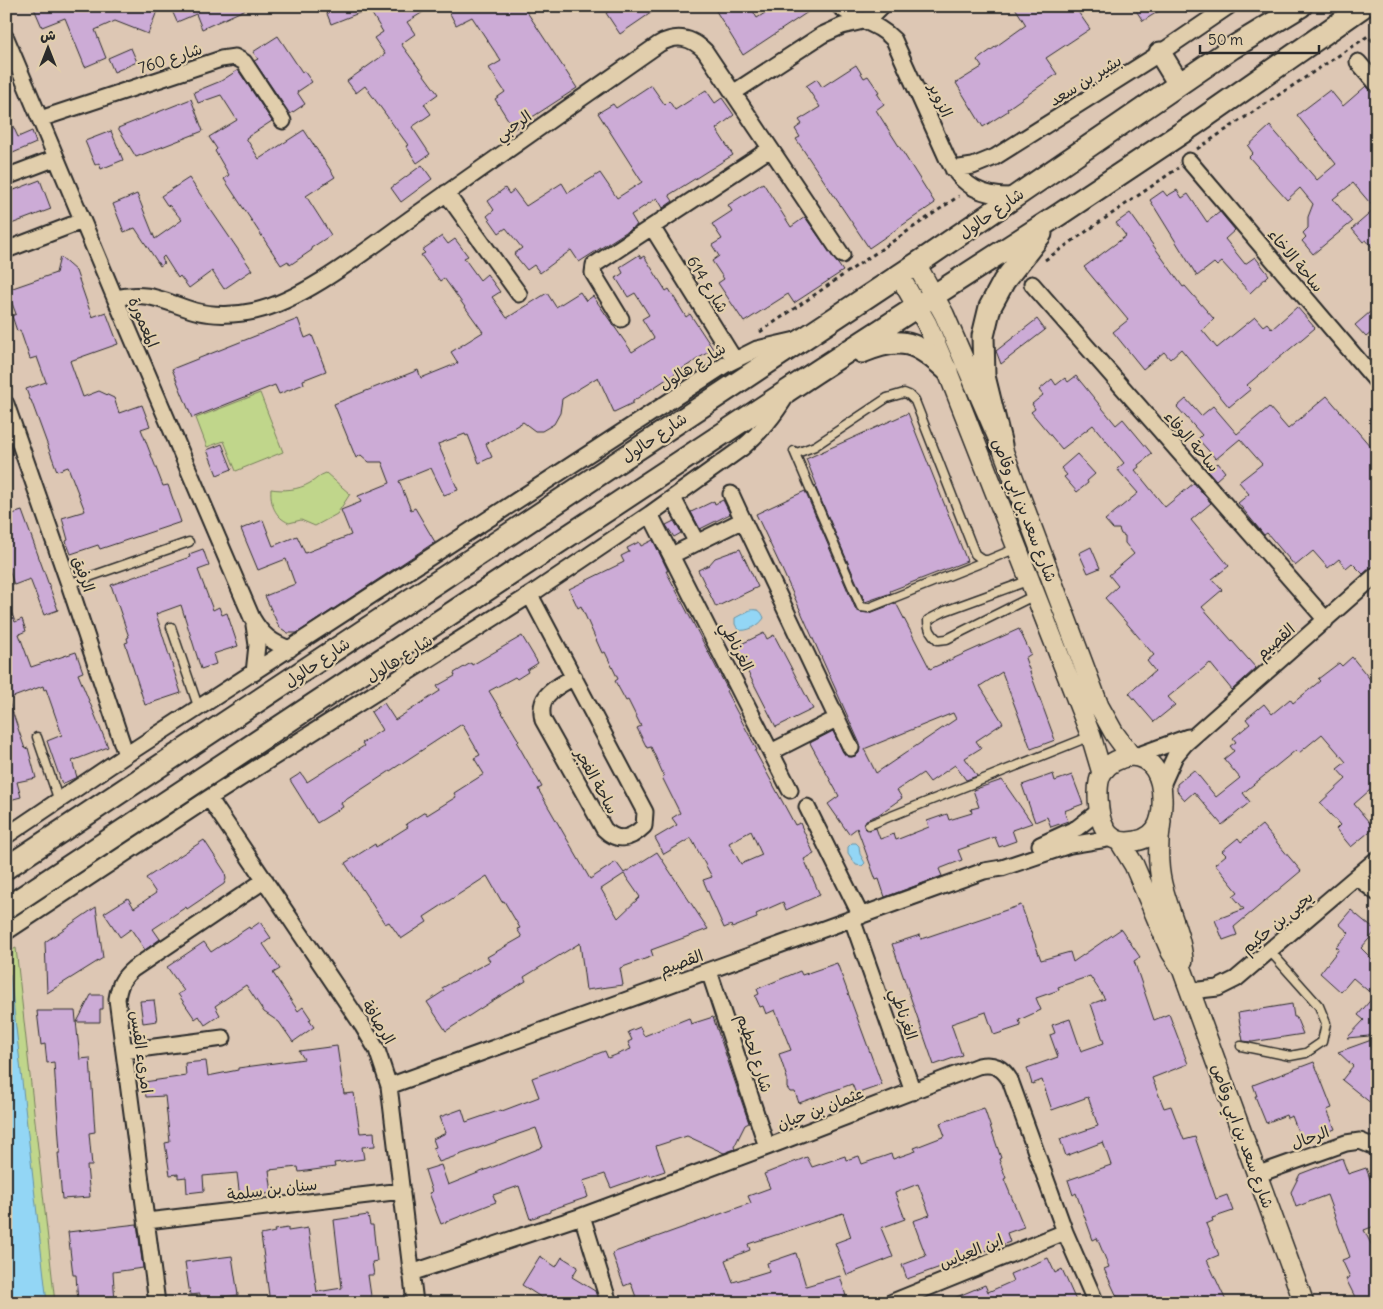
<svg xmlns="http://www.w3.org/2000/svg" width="1383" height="1309" font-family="Delius,'Playpen Sans Arabic',sans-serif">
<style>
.green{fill:#c0d68b;stroke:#76805b}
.water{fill:#93d6f5;stroke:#6992a4}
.building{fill:#ccabd6;stroke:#2b2b2b;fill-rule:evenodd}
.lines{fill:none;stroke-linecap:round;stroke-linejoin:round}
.service-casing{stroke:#2b2b2b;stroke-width:11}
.minor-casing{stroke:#2b2b2b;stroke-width:19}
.tertiary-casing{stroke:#2b2b2b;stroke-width:22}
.secondary-casing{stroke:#2b2b2b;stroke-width:25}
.path{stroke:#2b2b2b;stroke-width:3;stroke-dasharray:4 4;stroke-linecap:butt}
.service{stroke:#e1ceac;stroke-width:8}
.minor{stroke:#e1ceac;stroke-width:15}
.tertiary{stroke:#e1ceac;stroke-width:19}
.secondary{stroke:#e1ceac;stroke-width:21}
.labels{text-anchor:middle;stroke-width:4.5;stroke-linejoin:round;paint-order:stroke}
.street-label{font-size:16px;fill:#2b2b2b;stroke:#e1ceac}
</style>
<rect width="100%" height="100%" fill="#ddc7b4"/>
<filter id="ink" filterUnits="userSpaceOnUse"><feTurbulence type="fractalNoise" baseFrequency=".02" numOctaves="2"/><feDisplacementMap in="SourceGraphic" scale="10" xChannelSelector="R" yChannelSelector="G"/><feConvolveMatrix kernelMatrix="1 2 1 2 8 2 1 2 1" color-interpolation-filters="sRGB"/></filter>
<g filter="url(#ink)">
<path class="green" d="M260,393l23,59 -47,19 -12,-30 -17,6 -11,-29z
M326,473l24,21 -13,20 -22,12 -14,-6 -12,3c-14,-6 -19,-19 -18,-34 13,2 27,1 39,-6 6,-3 9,-8 16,-10z
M16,948l39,355h-49v-350z"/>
<path class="water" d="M750,610c8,-1 11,0 14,8 -5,8 -17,14 -26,12l-3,-6v-6z
M852,843h4l3,3 1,8 5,9 -3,3 -6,-1 -8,-12v-6z
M10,974l37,329h-41v-327z"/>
<path class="building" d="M33,6h126l-11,28 -33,-13 -20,9 11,28 -21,9 -20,-49 -23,9z
M170,6h83l-51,23 -6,-15 -19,8z
M324,6h109l-26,16 8,12 -14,10 37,50 -14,10 7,10 -19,13 18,27 -13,9 -11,-17 2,-1 -43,-59 -9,7 -9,-12 38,-27 -11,-16 9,-6 -14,-23 -38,15z
M446,6h77l54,82 -63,41 -19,-30 10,-7 -16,-24 12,-7 -29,-44 -16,8z
M616,6h45l-41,28 -14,-21z
M713,6h37l7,12 19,-12h41l-74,49z
M1014,6h60l16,23 -44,29 11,16 -50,35 1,2 -25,16 -27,-44 26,-16 -5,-7 49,-35z
M1133,6h34l-24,15z
M278,36l24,36 2,-1 8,11 -15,10 8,12 -15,10 -36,-53 4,-2 -5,-7z
M131,48l6,14 -23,10 -6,-14z
M856,65l8,13 4,-2 11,16 -2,1 7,11 -8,6 59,93 -66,45 -73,-109 4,-2 -5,-8 7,-5 -3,-4 21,-13 -14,-21 11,-7 5,8z
M238,70l34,51 -26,17 13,21 45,-29 31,47 -29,19 25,39 -20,13 1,2 -22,15 -2,-4 -7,4 -57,-86 5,-4 -14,-24 2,-2 -8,-12 28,-17 -16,-25 -23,8 -4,-11 27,-11z
M651,85l14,20 4,-4 6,9 31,-20 9,13 7,-5 12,17 -18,14 17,26 -64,40 4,6 -10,7 -6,-10 -26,17 6,10 -58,37 -8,-12 -31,23 -6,-8 -7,5 -13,-16 8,-6 -16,-20 -7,5 -12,-17 7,-6 -6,-9 17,-13 4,6 5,-4 12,16 36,-23 6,10 32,-20 17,25 25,-16 -44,-69 15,-9 3,4z
M1366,86l11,12v155l-11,-13 -3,2 -11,-13 23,-20 -22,-26 -20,16 19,23 -39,32 -11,-13 4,-4 -3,-4 5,-5v-11l5,-13 -13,-16 -13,12 -38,-43 4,-4 -5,-7 22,-20 47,54 19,-16 -39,-49 33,-25 13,16z
M191,99l12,32 -67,26 -18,-29z
M6,111l12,26 14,-6 4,12 -30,13z
M111,131l12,29 -22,9 -2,-6 -4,2 -10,-24z
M422,165l10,14 -31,23 -10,-14z
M189,178l63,92 -28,19 -12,-18 -23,17 -9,-12 -2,2 -14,-22 -2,2 2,5 -4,3 -25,-38 -11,4 -11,-28 24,-10 18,45 27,-19 -12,-14 -3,-1 -6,-9z
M40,180l11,29 -45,17v-37l2,-1 1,4z
M763,183l28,44 14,-10 38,54 -49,32 -6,-9 -44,28 -26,-39 6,-4 -12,-18 7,-5 -7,-11 10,-6 -10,-15 20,-13 -4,-6z
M1177,190l5,8 6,-4 19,28 13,-10 15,18 -10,9 20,25 10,-7 14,18 -19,18 -28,-31 -5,4 -3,-3 -17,13 -47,-76 13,-9 4,5z
M1130,213l53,74 2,-1 29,33 -12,11 15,18 38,-31 8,9 4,-3 5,6 25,-22 18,21 -68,57 4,4 -22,18 -48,-58 -11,10 -6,-7 -21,17 -30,-37 15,-12 -44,-53 42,-31 -10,-13z
M442,236l6,8 7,-5 13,17 -4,2 16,22 7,-6 13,18 -8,5 15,21 40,-25 9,14 24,-15 6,9 7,-5 39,56 22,-14 -12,-19 7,-4 -14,-22 -7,4 -12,-19 7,-5 -3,-6 19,-12 2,3 3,-2 22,35 3,-2 17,28 4,-3 23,35 -80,52v2l-19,9 -16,-35 -36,22 -2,14 -6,11 -12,7h-7l-12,-9 -37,22 6,13 -13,6 -11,-28 -2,1 -1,-2 -27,10 20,46 -14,5 -13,-27 -32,13 12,29 4,-2 20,34 -138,91h-9l-9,-6 -14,-31 30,-12 -9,-25 -28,11 -17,-41 22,-9 10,26 24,-10 8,17 46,-18 -10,-25 20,-8 -3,-6 32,-13 -8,-21h-13l-8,-7 -5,3 -22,-54 84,-34 3,8 37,-15 -7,-11 32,-20 -39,-54 -4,3 -19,-26 4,-2 -3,-3z
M60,257l16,14 16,46 14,-5 12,32 -48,17 13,36 16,-6 15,7 5,15 23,-8 8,21 -9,3 22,57 5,-1 13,37 -81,27 -2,-4 -27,9 -5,-13 2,-1 -6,-22 23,-7 -17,-44 -11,4 -26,-71h-1l-4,-11 20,-7 -9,-25 -7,2 -10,-29 -3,1 -5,-15 4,-2 -9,-24 49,-17z
M1377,306v22l-11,9 -11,-12z
M298,319l7,19 7,-3 14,36 -23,9 1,4 -25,10 -4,-9 -83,33 -20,-49z
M1037,319l8,11 -44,34 -5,-13z
M1076,376l40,49 7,-6 29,35 -14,11 1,2 -4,3 30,37 29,-24 17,20 -20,17 38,46 -17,13 10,11 -20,17 54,61 -24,22 -22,-27 -42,34 7,8 -21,17 -25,-29 26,-22 -8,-10 7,-6 -49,-57 13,-12 -9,-11 25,-21 -9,-11v-7l-4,-2 -2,-5h-6l-8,-9 33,-27 -21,-24 7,-6 -31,-38 -31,24 -31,-37 4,-3 -3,-5 11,-9 -4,-5 13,-11 4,6 9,-7 3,4z
M1327,396l50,58v111l-6,2 -8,7 -11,-11 -6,5 -7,-9 -11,9 -15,-17 -18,15 -28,-33 -3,2 -26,-32 11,-9 -10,-12 23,-18 -22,-25 -24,20 -18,-20 4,-4 -25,-28 9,-8 15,17 12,-10 24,28 32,-27 19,22z
M908,413l59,148 -77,30 1,2 -26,9 -50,-116h2l-11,-27z
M222,444l10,25 -15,6 -10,-25z
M1077,454l18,20 -8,7 1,2 -11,9 -13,-15 3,-2 -6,-7z
M1218,463l7,9 -9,8 -8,-9z
M805,491l51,119 4,2 10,1 26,-10 34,66 89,-40 12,25 -6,4 30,82 -24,9 -29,-77 -22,14 23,37 -27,18 5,7 -16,10 12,18 -11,4 -11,-15 -25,17 -7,-9 -26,17 5,8 -24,17 -12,5 -2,7 4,3 8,-2 4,11 14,-5 2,6 33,-13 -2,-6 20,-7 2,6 23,-7 -1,-4 8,-2 -6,-17 29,-10 30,43 -20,7 4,11 -17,6 -4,-10 -37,13 4,10 -23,9 3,7 -57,21 -6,-18 -3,1 -19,-52 -8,6 -21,-30 11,-8 -29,-53 23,-12 10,21 8,5 4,-1 4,-3 1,-9 -79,-177 -25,-53zM953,713l3,6 -80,54 -12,-24z
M723,500l7,14 -30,15 -9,-17 23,-11 1,3z
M22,511l36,99 -14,5 -14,-36 -16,6 -8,-25v-44z
M674,521l7,12 -7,4 -8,-12z
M653,540l15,31h-2l62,119 -2,1 31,59 -2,1 40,74 5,-2 14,31 -10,5 16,36 -34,15 -3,-8 -27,12 1,4 -25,10 -1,-3 -7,3 -21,-48 9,-3 -21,-39 -27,16 -9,-16 22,-13 -5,-7 8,-5 -18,-36 2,-1 -13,-29 -4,1 -10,-20 4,-2 -13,-26 -2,1 -11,-20 3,-2 -13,-27 -3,1 -21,-47 -3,2 -9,-19 55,-27 -3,-6 8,-4 -2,-4 12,-6 2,4zM751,831l11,24 -21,9 -12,-21z
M1091,547l9,21 -12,5 -9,-20z
M203,549l6,17 -11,4 15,40 6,-3 3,8 5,-2 11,33 -25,8 3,10 -15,5 -20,-64 -25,9 25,79 -36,12 -20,-62 3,-1 -1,-4 2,-1 -18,-52 79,-28 -1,-3z
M740,549l18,38 -42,20 -18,-37 11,-5 6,-7z
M6,603h2l7,19 7,-3 4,12 -7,3 12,33 45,-15 7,20 -5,2 30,73 -36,14 5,16 -15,7 -15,-43 15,-6 -16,-46 -2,1 -1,-4 -35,13 17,50 3,-1 8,30 -19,4 4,15 -15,4z
M764,633l3,6 7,-4 39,74 -37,18 -41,-80z
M522,636l16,27 -11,7 1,2 -11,7 -2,-2 -26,14 30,50 -2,2 25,44 -4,2 52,90 26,-17 8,11 33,-21 51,77 -57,21 2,6 -33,12 3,17 -37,5 -6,-47 -56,34 2,4 -34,20 -46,30 -19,-29 17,-11 -2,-3 48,-27 -3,-4 35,-20 -5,-8 3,-1 -16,-27 -2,1 -15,-26 -63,41 3,5 -26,17 -12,-17 -4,2 -40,-61 30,-19 1,3 32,-20 -2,-3 19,-12 2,3 29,-18 -2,-4 30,-19 -10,-16 6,-3 -18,-31 -121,79 2,4 -26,16 -27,-43 11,-7 6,9 57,-36 -2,-3 20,-13 -11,-18 13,-9 11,17 45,-29 -3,-5 18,-10 -1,-3 17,-10 1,2zM624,874l16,23 -22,21 -17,-29z
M1352,657l25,31v96l-23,20 20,24 -23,19 -15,-18 4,-4 -20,-22 26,-24 -9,-10 9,-7 -24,-28 -23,19 -3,-3 -53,43 7,9 -28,23 -28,-33 -9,8 -8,-9v-7l17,-14 22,27 24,-19 -16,-19 10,-8 -4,-5 6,-4 -3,-4 17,-14 -4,-5 18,-15 8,10 18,-15 3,4 27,-22 -2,-2 21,-16 3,3z
M1053,774l2,7 17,-6 11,29 -19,7 4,10 -17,6 -4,-10 -12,5 -13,-37z
M1262,825l39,46 -67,56 3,8 -14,5 -8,-20 29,-11 -11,-13 5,-4 -23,-28 11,-9 -4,-4 16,-13 3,4z
M204,840l21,32 1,7 -2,5 -37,25 -1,-2 -33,22 7,10 -15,11 -14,-21 -11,8 -16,-24 24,-15 6,10 22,-15 -10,-15z
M1021,905l20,55 29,-8 3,10 48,-33 19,28 -6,4 20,59 15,-6 19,50 -36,14 12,30 7,-2 13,34 11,-3 21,62 11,-4 6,16 -21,7 1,3 -7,3 13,31 -12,5 20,43h-107l-16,-34 5,-2 -12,-29 -4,2 -17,-47 -3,2 -5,-15 43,-15 -8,-23 -37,14 -6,-17 38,-13 -10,-29 -36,13 -10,-30 -10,4 -5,-16 31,-11 -8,-22 5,-2 -3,-8 18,-6 11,32 23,-8 -13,-39 14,-5 -15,-23 -32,11 1,3 -23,8 5,12 -22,10 2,6 -27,9 -8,-23 -35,12 11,31 -28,10 -42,-121 28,-9 1,4z
M96,907l7,51 -56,35 -2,-51z
M1351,910l25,21 -15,17 16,16v67l-2,-2 -6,7 -22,2 17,-18 -6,-5 16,-19 -21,-18 -12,14 -21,-19 19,-24 -3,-2 13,-14 -10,-9z
M260,922l11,16 -8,6 17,25 -7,4 25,38 5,-4 8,12 -2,1 5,7 -21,15 -14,-20 -15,-10 -18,-27 -31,21 5,9 -15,10 -6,-9 -4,3 -17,-25 6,-3 -17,-24 37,-25 7,10 38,-25 1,2z
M837,963l45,122 -26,9 -4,-10 -53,19 -4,-11h-5l-3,-4v-10l-8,-24 12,-4 -16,-40 -9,4 -3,-8 -3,1 -5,-11 4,-2 -2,-5 43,-18 2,4z
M91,995h12v14h-3v13h-23z
M154,1000l3,21 -14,2 -3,-22z
M1292,1004l2,13h2l7,17 -51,8 -9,-1 -5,-28z
M37,1011h38l5,48 10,-1 5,74 -6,1 3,33h-5l3,31 -28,2 -4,-46h2l-6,-91 -7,1 -2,-19 -4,1z
M713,1017l36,106 -4,2 -11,22 1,2 -11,4 -37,-17 -31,10 9,25 -15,5v-2l-39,14 -6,-14 -22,7 5,16 -38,13v2l-20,7 -11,-33 -26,9 3,7 -55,22 -12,-31 3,-1 -7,-22 16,-5 7,20 95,-38 -7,-19 -97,34 -6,-14 3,-1 -3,-8 13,-6 -6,-16 22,-8 4,13 35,-12 1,1 37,-14 -7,-19 73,-27 3,7 23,-9 -3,-7 4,-2 -4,-8 12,-5 4,9 45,-18 2,6z
M1377,1038v70l-35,-28 11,-14 -15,-14z
M337,1046l7,48 10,-1 6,40 14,-1 1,14 -13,1 2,12 -30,4 1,4 -36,5 -1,-5 -29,3 3,23 -32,5 -3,-25 -34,3 1,15 -17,2 -1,-16 -8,1v-4l-8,1 -5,-32 5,-1 -5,-46 -19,1 -2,-15 42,-6 -1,-13 21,-2 2,15 30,-6v-2l66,-9 -5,-8z
M1314,1062l18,46 -5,2 8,19 -33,13 -10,-26 -5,2 -1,-3 -20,8 -11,-27h2l-4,-11z
M984,1108l17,50 -2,1 7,19 -2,1 20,48 -17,6 3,9 -103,37 -5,-14 24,-9 -13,-35 17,-6 -12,-31 -23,9 10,26 -24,9 12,29 -46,18 -12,-32 16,-6 -8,-24 -95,31 2,6 -25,10 8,22 36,-11 -2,-8 29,-10 10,33 34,-10 8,27h-210l-7,-20 -7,3 -12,-33 139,-50 -3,-7 22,-8 -6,-14 43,-17 5,10 33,-11 1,4 13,-4 3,8 29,-10 2,5 23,-8 -2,-3 31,-12 -5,-13z
M1342,1158l6,16 18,-6 11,29v28l-13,5 13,26v40l-14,7h-5l-12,-24 4,-2 -8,-17 8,-3 -23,-62 -31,12 -5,-15 9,-18z
M368,1215l2,10h3l4,36 -5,1 2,13h-6l4,28h-102l-9,-68 14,-3 -1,-2 14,-2v3l20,-3 9,64 25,-4 -8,-68z
M137,1224l6,44 -30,4 2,31h-37l-2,-28h-3l-5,-43z
M232,1256l6,39 -37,5 -1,-6 -10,1 -5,-33z
M540,1256l16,11 6,-10 16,10 -6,10 23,14 4,12h-49l-28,-18z
M1048,1258l7,15 7,-4 15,34h-36l-3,-6 -14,6h-82l43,-18 3,7 25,-11 -3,-7z"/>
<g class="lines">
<g class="service-casing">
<path id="service" d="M988,560l-120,48 -7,-1 -67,-156 3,2 18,-7 72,-48 17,-5 5,2 6,6 60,153 8,6h5l29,-12
M1030,580l-85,31 -17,9c0,9 3,14 10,20l9,-1 88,-44
M69,584l120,-42
M171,627l28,82
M37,737l22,64
M869,825l222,-89
M1241,1046l49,10 16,-3 16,-11 4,-19 -7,-17 -50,-56"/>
</g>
<g class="minor-casing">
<path id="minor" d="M839,6c19,16 38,16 55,34l53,118c15,29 36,39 68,38
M6,38l109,260 137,320c10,17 20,25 38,31
M1358,62l19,22
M733,93l89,-58 20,-9 21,-5 8,-4 11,-11
M40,119l181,-60 14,-2 9,5 39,59
M1189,161l188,221
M953,169l20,-3 22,-9 165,-104 69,-47
M6,177l50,-19
M446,193l73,101
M652,227l82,132
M6,250l76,-29
M1032,284l294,336
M115,298c34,-8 49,4 80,13 18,5 42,4 60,0 53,-12 120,-68 165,-99 80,-57 159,-112 239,-168 18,-10 32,-7 46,7l137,204
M621,319l-28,-46 1,-8 176,-116
M6,404l63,180 57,171
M731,494l12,26
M673,498l24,45
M650,514l140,276
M672,555l71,-35 108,228
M530,595l115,217 -1,14c-13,13 -26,17 -40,3l-61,-109c-6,-25 12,-32 31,-43
M254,625l3,20 -3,28
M771,752l65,-33
M1136,756l52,-19
M1162,785l13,-29 10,-12 192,-170
M209,798l153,227 15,25 12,36 26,217
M807,807l54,109
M6,836l120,-81 599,-390 32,-16 39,-9
M1040,845l37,-17 22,-17
M1357,877l20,16
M852,919l61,173
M6,932l203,-134 321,-203 120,-81 92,-66c20,-17 32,-32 46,-55
M709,971l58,176
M1190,991l28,-3 18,-9 141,-120
M124,1051l99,-13
M389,1086l595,-215 18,-3 68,-23 43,-7
M1256,1175l90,-32 14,-2 17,7
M582,1216l27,87
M147,1221l255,-30
M411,1273l171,-57 185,-69 211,-81c16,-3 24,1 32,14l55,152 31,71
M157,1303l-40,-304c2,-13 5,-21 16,-30l132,-89
M890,1303l175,-71"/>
</g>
<g class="tertiary-casing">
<path id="tertiary" d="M916,264l28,50 57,131 98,261 15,27 17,23
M899,275l28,49 20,46 144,366 11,37
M1131,756c23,1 31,22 31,42 1,25 -6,43 -35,44 -9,0 -17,-4 -22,-13 -7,-11 -10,-44 -3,-56 6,-10 18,-15 29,-17z
M1161,821c-3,21 -4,42 1,63 6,26 19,50 21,76
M1120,842l14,23 37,87 11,17 122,334"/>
</g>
<g class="secondary-casing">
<path id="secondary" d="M1160,53l19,31
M862,352c41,-17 54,-10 85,18
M1001,445l-17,-69 -1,-40 7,-29 14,-26 37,-47
M6,868l924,-613 302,-207 69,-42
M6,908l810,-536 244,-158 135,-90 169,-118"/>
</g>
<path class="path" d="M1197,149l171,-113 9,10
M1045,260l133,-92
M760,332l199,-136"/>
<use href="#service" class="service"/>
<use href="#minor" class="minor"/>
<use href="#tertiary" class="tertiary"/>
<use href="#secondary" class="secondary"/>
</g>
</g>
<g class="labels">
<g class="street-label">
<text transform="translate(170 58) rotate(-18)" y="6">شارع 760</text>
<text transform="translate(1085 80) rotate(-32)" y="6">بشير بن سعد</text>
<text transform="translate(941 100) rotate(66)" y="6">الزوير</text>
<text transform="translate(513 125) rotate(-35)" y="6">الرحبي</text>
<text transform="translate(991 213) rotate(-35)" y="6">شارع حالول</text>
<text transform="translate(1296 260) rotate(50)" y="6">ساحة الاخاء</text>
<text transform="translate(708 284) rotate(58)" y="6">شارع 614</text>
<text transform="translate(144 322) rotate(67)" y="6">المعمورة</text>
<text transform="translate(692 366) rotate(-32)" y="6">شارع هالول</text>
<text transform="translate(654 437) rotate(-34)" y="6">شارع حالول</text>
<text transform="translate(1192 441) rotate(49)" y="6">ساحة الوفاء</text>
<text transform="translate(1025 510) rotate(69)" y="6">شارع سعد بن ابي وقاص</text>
<text transform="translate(84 574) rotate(71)" y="6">الرفيق</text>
<text transform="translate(1275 641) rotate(-41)" y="6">القصيم</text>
<text transform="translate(737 646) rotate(63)" y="6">الغرناطي</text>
<text transform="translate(399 658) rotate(-32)" y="6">شارع هالول</text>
<text transform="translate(317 662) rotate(-34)" y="6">شارع حالول</text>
<text transform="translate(597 781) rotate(61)" y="6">ساحة الفجر</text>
<text transform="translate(1277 922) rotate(-40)" y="6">يحيى بن حكيم</text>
<text transform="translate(681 962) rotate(-20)" y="6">القصيم</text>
<text transform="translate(904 1014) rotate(71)" y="6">الغرناطي</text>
<text transform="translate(379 1022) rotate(59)" y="6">الرصافة</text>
<text transform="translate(142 1052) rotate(82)" y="6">امرىء القيس</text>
<text transform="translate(755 1053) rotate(72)" y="6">شارع لحطيم</text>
<text transform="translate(820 1108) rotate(-21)" y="6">عثمان بن حيان</text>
<text transform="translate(1243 1136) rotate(70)" y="6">شارع سعد بن ابي وقاص</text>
<text transform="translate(1310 1137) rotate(-20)" y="6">الرحال</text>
<text transform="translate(272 1189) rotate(-7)" y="6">سنان بن سلمة</text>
<text transform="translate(971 1251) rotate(-22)" y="6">ابن العباس</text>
</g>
</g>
<rect width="1383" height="1309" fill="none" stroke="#e1ceac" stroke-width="25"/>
<rect x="12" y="12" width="1358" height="1284" fill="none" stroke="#2b2b2b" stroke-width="2" filter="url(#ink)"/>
<g transform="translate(48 48)" stroke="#e1ceac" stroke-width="4" paint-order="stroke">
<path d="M0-4L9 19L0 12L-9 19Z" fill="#2b2b2b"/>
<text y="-8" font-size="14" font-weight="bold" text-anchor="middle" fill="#2b2b2b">ش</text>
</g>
<path d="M1200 45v8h119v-8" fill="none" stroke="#2b2b2b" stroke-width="2.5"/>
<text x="1208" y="45" font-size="15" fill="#2b2b2b" stroke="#e1ceac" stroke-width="4" paint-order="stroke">50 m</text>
</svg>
